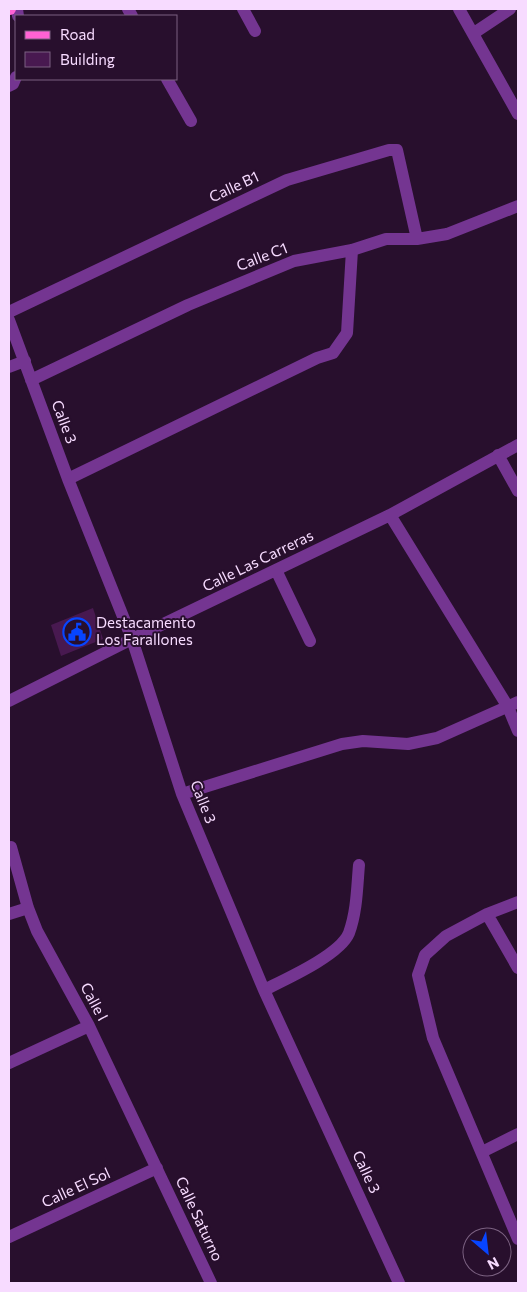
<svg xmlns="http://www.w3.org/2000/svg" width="527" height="1292" font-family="Commissioner,sans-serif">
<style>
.building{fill:#481950}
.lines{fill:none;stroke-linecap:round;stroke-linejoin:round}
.minor{stroke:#743591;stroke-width:12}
.major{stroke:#ff62d4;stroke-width:12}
.labels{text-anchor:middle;stroke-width:4;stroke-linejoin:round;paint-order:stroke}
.street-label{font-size:15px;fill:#f7dbff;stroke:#280f2d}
.poi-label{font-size:15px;fill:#f7dbff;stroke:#280f2d;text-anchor:start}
</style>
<rect width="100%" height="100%" fill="#280f2d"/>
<path class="building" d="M93,608l10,31 -42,17 -10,-31z"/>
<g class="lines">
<path class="minor" d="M17,9l1,7
M128,9l4,7
M243,9l12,22
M459,9l59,105
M474,33l36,-24
M167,79l24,42
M9,86l4,-2 3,-7
M9,312l278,-132 102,-30h8l20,89
M9,320l59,159 64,160 50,155 82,196 135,293
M9,367l16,-6
M31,380l157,-75 106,-44 58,-11 34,-11h31l30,-5 71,-28
M498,455l20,36
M68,479l249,-121 16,-5 14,-20 5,-83
M390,515l118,192 10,24
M276,570l34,71
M9,701l123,-62 258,-124 128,-70
M182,794l160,-50 21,-3 45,3 29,-6 81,-36
M11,847l17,61 9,23 52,95 122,257
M518,902l-31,12 -41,22 -21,19 -7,20 15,63 85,201
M9,914l19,-6
M487,914l31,54
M264,990c22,-11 76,-35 85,-57 8,-22 8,-46 10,-68
M9,1063l80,-37
M482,1152l36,-18
M9,1237l148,-69"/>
<path class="major" d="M9,9h1"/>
</g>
<defs>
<g id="civic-ring" transform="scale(1.4375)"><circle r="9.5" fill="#280f2d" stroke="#0745ff" stroke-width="1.5"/><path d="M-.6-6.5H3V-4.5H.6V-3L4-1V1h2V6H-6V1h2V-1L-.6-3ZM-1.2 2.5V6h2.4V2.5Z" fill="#0745ff"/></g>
</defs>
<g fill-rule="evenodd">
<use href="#civic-ring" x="77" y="632"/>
</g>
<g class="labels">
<g class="street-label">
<text transform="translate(234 187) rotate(-25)" y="5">Calle B1</text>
<text transform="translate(262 257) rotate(-21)" y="5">Calle C1</text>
<text transform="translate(64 422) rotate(69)" y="5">Calle 3</text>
<text transform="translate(258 561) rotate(-26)" y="5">Calle Las Carreras</text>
<text transform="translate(203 802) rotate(68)" y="5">Calle 3</text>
<text transform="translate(94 1002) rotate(62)" y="5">Calle I</text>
<text transform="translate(366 1172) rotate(65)" y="5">Calle 3</text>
<text transform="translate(76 1188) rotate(-25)" y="5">Calle El Sol</text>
<text transform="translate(199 1219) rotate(65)" y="5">Calle Saturno</text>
</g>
<g class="poi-label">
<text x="96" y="628">Destacamento<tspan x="96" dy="17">Los Farallones</tspan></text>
</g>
</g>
<rect width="527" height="1292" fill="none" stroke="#f7dbff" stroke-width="20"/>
<rect x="15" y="15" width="162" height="65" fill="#280f2d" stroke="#7b6181"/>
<rect x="25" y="31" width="25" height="8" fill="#ff62d4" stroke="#7b6181"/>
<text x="60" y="40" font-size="15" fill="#f7dbff">Road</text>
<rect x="25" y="52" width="25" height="15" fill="#481950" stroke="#7b6181"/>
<text x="60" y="65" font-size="15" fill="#f7dbff">Building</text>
<g transform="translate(487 1252) rotate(152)"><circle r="24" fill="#280f2d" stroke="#7b6181"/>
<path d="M0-4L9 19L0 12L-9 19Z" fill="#0745ff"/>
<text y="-8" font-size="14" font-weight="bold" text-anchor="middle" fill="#f7dbff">N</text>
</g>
</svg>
